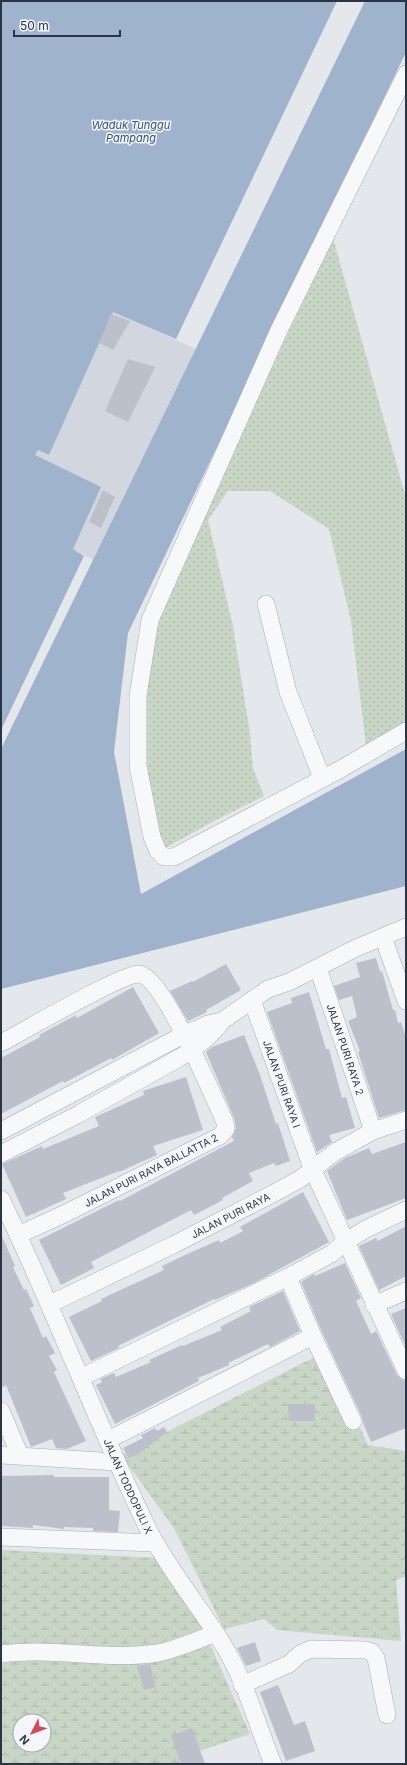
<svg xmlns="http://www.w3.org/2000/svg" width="407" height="1765" font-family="Inter,sans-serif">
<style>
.built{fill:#d2d6de}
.grass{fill:url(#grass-dots)}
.wetland{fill:url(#wetland-marsh);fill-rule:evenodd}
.water{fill:#9fb4cc}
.building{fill:#bbc0ca}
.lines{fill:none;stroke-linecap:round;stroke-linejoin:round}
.minor-casing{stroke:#a9aeb7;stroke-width:18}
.minor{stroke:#f7f8fa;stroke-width:17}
.labels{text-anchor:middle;stroke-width:3;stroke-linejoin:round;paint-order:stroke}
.street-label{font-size:10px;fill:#2b3445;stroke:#f4f6f9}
.water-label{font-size:11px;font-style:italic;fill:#34527a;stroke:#f4f6f9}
</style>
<defs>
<pattern id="grass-dots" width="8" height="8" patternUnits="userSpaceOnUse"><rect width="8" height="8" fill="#c9d6c5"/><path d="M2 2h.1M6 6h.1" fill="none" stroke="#adb8ab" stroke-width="1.8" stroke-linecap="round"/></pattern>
<pattern id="wetland-marsh" width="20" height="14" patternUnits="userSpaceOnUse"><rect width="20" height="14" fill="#c9d6c5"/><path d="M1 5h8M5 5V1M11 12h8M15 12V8" fill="none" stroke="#adb8ab"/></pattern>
</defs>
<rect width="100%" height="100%" fill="#e4e7ec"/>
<path class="built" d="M113,311l83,38 -103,211 -20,-11 -38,-93 3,-6 11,4z"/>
<path class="grass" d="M333,238l73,260v226l-40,22 -15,-125 -22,-92 -59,-38h-42l-20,29 25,106 17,108 3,34 11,28 -46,23 -53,29 -13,-15 -10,-145 21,-82 39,-91z"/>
<path class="wetland" d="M325,1352l43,93 38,6v125l-10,4 5,61 -124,-11 -13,-11 -40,10 -50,-101 -53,-73z
M1,1550l157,8 46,73 46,103 -71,24 2,6h-180zM20,1721h24v24h-24z"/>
<path class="water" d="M1,1h336l-161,338 -63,-27 -64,143 -11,-5 -3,5 66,32 -28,62 11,7 -83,174z
M365,1h41v51l-278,581 -14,119 27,142 265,-145v137l-405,103v-240z"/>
<path class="building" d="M111,314l19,7 -17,29 -14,-7z
M128,359l27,8 -27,55 -23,-11z
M103,490l12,7 -14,31 -12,-6z
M376,958l4,14 2,-1 11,39h2l3,13 3,-1 5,16v72l-27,8 -21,-66 2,-1 -12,-30 9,-4 -5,-21 -13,4 -5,-14 26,-9 -4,-14z
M226,964l15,26 -35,20 1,2 -19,9 -18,-30 22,-10 1,1z
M133,987l26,46 -47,27 -1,-2 -47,25 -1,-2 -62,33v-56l39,-21 -1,-2 37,-20 1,3z
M309,992l17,57h3l13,49 4,-1 9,31 -26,7 3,7 -15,10 -50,-140 25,-9 -1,-5z
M244,1035l16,40 16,49 2,-1 12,38 -14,5 -2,-3 -25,10 4,8 -31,17 1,2 -29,15 -3,-5 -100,52 3,6 -33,17 -22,-45 80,-40 1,1 114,-60 -2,-4 4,-9 -2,-10 -28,-66 6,-5z
M186,1077l17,53 -50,16 4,9 -38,17v-1l-56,22 3,6 -40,18 -24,-53 40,-18 1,3 56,-23 -4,-9 49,-22 -1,-4z
M406,1142v56l-59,22 -20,-49 18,-13 24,-10 3,6z
M303,1192l26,50 -75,41 -39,17 -1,-1 -96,47 1,2 -28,13 -22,-44 33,-16 -1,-2 63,-29 -2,-4 23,-11 34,-15 1,3 23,-12 -3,-4z
M406,1226v50l-27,14 -20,-44 17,-8 2,3z
M1,1234l14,32 -2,1 11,23 2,-1 8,17 -4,2 13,30 3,-2 9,17 -6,3 8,14 -3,2 32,69 -19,8 -11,-1 -4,-9 -21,8 -25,-62 -5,3z
M345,1263l16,35 -5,3 15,33 5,-3 21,44 4,4 5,2v47l-35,14 -8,-19 -1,-6 -40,-85 -21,-50 13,-8 1,2z
M283,1291l17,40 -30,16 -2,-3 -40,19 1,2 -31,13 1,3 -84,43 -19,-39 6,-3 -2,-3 14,-6 2,4 35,-15 -2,-2 33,-15 1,1 39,-16 -2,-3 31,-16 -2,-4z
M406,1308v39l-15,-33z
M288,1404h27v17h-26z
M164,1427l3,5 -27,21 -11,5 -6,-10 20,-10 -2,-3 14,-7 2,3z
M54,1475v2h55v33l11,1 -2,21 -25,-1v-3l-29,-1v2l-31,-4v3l-32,-2v-50z
M255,1642l6,19 -15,5 -9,-18z
M150,1664l6,23 -12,3 -7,-24z
M278,1685l16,40 11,-4 10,30 -29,10 -26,-69z
M192,1728l13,36h-24l-10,-28z"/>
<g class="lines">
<g class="minor-casing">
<g id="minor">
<path d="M406,74l-127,256 -129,290 -12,76v70l14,71 6,14 6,6h10l165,-87 67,-39"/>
<path d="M266,604l22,88 34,86"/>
<path d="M383,937l23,64"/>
<path id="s1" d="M318,968l55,163"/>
<path id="s2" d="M252,1000l60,168 94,203"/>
<path d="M1,1043c21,-11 122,-70 138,-69 24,3 75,124 86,148l1,7 -6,7 -158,79 -44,20"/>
<path d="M1,1131l184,-97 23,-10 14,-3 46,-32 21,-7 67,-34 50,-21"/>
<path d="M1,1154l76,-39 102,-57c17,-10 32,-21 43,-37"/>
<path id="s3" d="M1,1199c53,109 95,223 148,332 22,43 55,80 79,122 19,34 30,74 45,111"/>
<path d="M288,1277l25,59 40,85"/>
<path id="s4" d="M50,1304l123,-59 105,-54 22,-12 35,-27 38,-21 33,-11"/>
<path d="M374,1305l32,-14"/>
<path d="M82,1377l206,-100 43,-23 14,-12 21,-13 40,-19"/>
<path d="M1,1411l19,44"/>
<path d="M108,1440l205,-104"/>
<path d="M1,1455l116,7"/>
<path d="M1,1537l154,6"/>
<path d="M1,1654c52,-7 105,7 157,-1 20,-4 40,-13 58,-20"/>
<path d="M242,1685l47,-21 11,-10 11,-5 55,1 6,2 4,6 11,57"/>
</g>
</g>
<use href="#minor" class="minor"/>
</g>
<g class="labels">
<g class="street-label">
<text dy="4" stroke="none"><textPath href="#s1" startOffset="86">JALAN PURI RAYA 2</textPath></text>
<text dy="4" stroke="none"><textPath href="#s2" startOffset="89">JALAN PURI RAYA I</textPath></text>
<text transform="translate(151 1170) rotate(-27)" y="4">JALAN PURI RAYA BALLATTA 2</text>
<text dy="4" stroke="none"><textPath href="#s4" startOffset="201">JALAN PURI RAYA</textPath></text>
<text dy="4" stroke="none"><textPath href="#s3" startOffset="314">JALAN TODDOPULI X</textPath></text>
</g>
<g class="water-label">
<text x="131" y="129">Waduk Tunggu<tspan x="131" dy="13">Pampang</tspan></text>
</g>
</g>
<rect width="407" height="1765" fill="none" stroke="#2b3445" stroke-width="4"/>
<g transform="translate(32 1733) rotate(228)"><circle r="19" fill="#f4f6f9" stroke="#a4a8b1"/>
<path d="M0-3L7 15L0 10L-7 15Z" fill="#d1495b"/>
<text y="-6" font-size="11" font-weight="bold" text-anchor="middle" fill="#2b3445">N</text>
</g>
<path d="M14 30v6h106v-6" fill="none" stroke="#2b3445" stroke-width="2"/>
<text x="20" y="30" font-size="12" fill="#2b3445" stroke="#f4f6f9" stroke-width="3" paint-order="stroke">50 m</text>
</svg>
